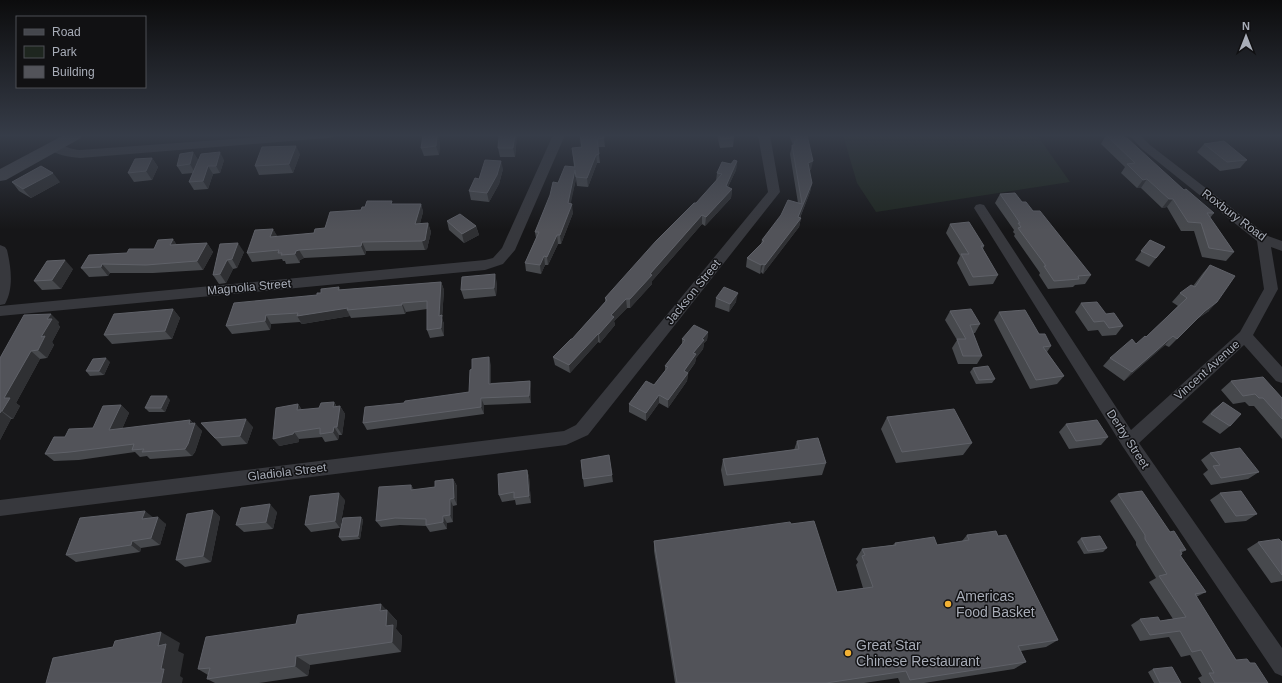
<svg xmlns="http://www.w3.org/2000/svg" width="1282" height="683" font-family="Arial,sans-serif">
<style>
.green{fill:#1e261f}
.lines{fill:none;stroke-linecap:round;stroke-linejoin:round}
.street{fill:#37383d;fill-rule:evenodd}
.secondary{fill:#45474d;fill-rule:evenodd}
.wall{fill:#47494d}
.shaded-wall{fill:#2f3033}
.building{fill:#525359;stroke:#5f6168}
.poi-dot{fill:#f2b134;stroke:#111113;stroke-width:1.5}
.labels{text-anchor:middle;stroke-width:3;stroke-linejoin:round;paint-order:stroke}
.street-label{font-size:12px;fill:#a8adb8;stroke:#111113}
.near-poi-label{font-size:14px;fill:#a8adb8;stroke:#111113;text-anchor:start}
</style>
<rect width="100%" height="100%" fill="#161618"/>
<path class="green" d="M843,135h194l33,47 -194,30 -19,-29z"/>
<g class="lines">
<path class="street" d="M289,135h45l-2,2 -4,1 -248,20c-10,-1 -26,-3 -33,-11l2,-2c9,-3 21,5 31,5z
M553,135h12l-50,115 -12,14 -18,6 -485,46v-10l485,-46 8,-2 9,-10z
M758,135h12l10,57 -192,243 -22,10 -566,71v-16l564,-69 12,-6 192,-233z
M1129,135h11l10,10 118,91 14,5v10l-11,-4 7,42 -25,46 29,32v16l-6,-2 -32,-36 -105,98 143,205v28l-7,-3 -152,-226 -149,-239 2,-3 4,-1 4,1 147,225 109,-98 24,-43 -7,-48 -115,-92z
M0,245l5,2 2,3c4,17 7,38 -2,54l-5,1z"/>
<path class="secondary" d="M64,135h19l-2,3 -75,42 -6,1v-12z"/>
</g>
<path class="wall" d="M517,135l-2,22h-15l-2,-9z
M580,135l24,3 1,9h-7l2,16h-3l-9,24 -11,-1 -1,-7 -6,25 3,9 -12,31h-3l-10,21h-3l-4,9 -15,-3 -1,-8 11,-25 -1,-6 23,-49 16,-16 -2,-19 9,-1z
M717,135h16l1,3 -1,9 -13,1z
M789,135h18l4,35h-2l3,13 -2,9 -10,26h1l-2,9 -36,47 -2,-2 -1,2 -14,-7 1,-9 14,-14 1,-4 36,-37 -8,-49 2,-9h1z
M1106,135l78,55 30,23 -4,5 24,34 -8,9 -24,-4 -8,-26h-13l-14,-24 -5,1 -21,-20h-4l-16,-15 4,-6 -24,-23z
M440,142l-1,13 -15,1 -3,-8z
M1204,144l43,16 -7,8 -20,3 -23,-19z
M193,152l5,8h26l-4,13 -7,1 -5,15 -14,1 -5,-8 4,-9 -11,1 -5,-8z
M300,154l-7,19 -34,2 -4,-9z
M152,158l6,9 -6,13 -18,2 -6,-9z
M737,161l-1,9 -8,17 4,2 -1,9 -26,28 -3,-2 -50,57v3l-22,24h-3l-13,13 1,4 -15,18 -2,-1 -28,31 -15,-8 -2,-8 19,-18 33,-37v-4l91,-95 20,-22 1,-8 14,-9z
M503,169l-4,15 -10,18 -18,-2 -2,-9 10,-12z
M12,182h48l-29,16 -12,-7z
M1000,194l22,8 11,9 58,64 -6,9 -10,1 -2,2 -25,2 -9,-14 1,-2 -26,-37 1,-2 -2,-2 1,-2 -19,-27z
M393,204h28l2,8 -3,11h8l3,9 -4,17 -2,1 -59,1 -1,4 -61,3 -4,2v3l-14,1 -1,-3h-2l-1,-2 -30,3 -5,-9 26,-24 4,8 37,-4 47,-23z
M447,221l29,5 3,9 -15,8 -15,-13z
M950,224l34,22 -1,3 15,26 -5,9 -24,2 -12,-23 3,-7 -14,-23z
M173,239l3,5 31,-1 6,9 -10,18 -50,3h-43l-2,3 -19,1 -8,-9 46,-15 27,-4z
M1150,240l15,7 -16,20 -14,-7z
M220,244l24,8 -7,16 -4,1 -7,14 -7,1 -6,-9z
M1210,265l-1,46 -12,8 -28,28 -4,-2 -41,36 -21,-15 7,-8 26,-14 10,-7 32,-31 -6,-4 8,-9 13,-7 10,-13z
M73,269l-12,20 -19,1 -8,-9z
M441,282l3,8 -2,28 2,6v12l-14,2 -3,-8v-21l-21,3 -1,2 -54,4 -1,-2 -48,8 -2,-2 -29,2 -1,6 -38,4 -6,-8 91,-31 4,-2 18,-6 1,3z
M497,283l-1,13 -32,3 -3,-9z
M716,298l20,4 -7,10 -14,-5z
M1081,303l25,11 17,12 -7,9 -14,1 -4,-6 -10,1 -13,-19z
M173,309l7,9 -8,21 -60,5 -8,-9z
M950,311l30,13 -5,9h-2l9,23 -5,8h-19l-6,-16 5,-8 -12,-20z
M999,312l40,22 12,12 -4,6 17,24 -7,8 -27,5 -36,-69z
M59,322l-1,2 2,3 -8,15 2,3 -7,13 -7,1 -24,44 4,3 -7,13h-2l-11,21v-82z
M708,332l-1,8 -3,3 -1,6 -7,9 -1,5 -7,10 -1,8 -19,27 -9,-5 -13,18 -17,-9v-8l25,-19 11,-14v-5l17,-21v-6z
M110,362l-6,13 -14,1 -4,-5z
M491,365v18l39,-2 1,8v14l-47,2v9l-117,16 -4,-7 41,-20 65,-11z
M973,368l22,11 -3,4 -16,1 -6,-12z
M1231,381l51,17v41l-28,-33h-5l-4,-4 -12,2 -12,-14z
M170,400l-5,12h-16l-4,-4z
M334,402l3,5 3,-1 5,8 -3,21h-3l-1,5 -13,2 -3,-5 -23,2v3l-20,4 19,-42 4,6 17,-2z
M1223,402l7,24 -10,8 -18,-12 11,-12z
M121,405l8,8 -7,16 68,-9 12,11 -7,21 -3,4 -42,3 -3,-3 -7,1 -5,-5 -56,8 -25,1 -9,-7 20,-17 28,-9z
M887,417l85,26 -9,12 -67,8 -15,-34z
M201,423l52,4 -6,17 -25,2z
M1066,424l42,13 -7,8 -32,4 -10,-17z
M797,441l29,22 -4,12 -98,11 -3,-16 2,-11 71,-9z
M1210,453l49,19 -11,7 -37,6 -8,-11 5,-4 -7,-10z
M581,460l31,15 1,7 -29,5z
M527,470l2,7 2,26 -15,2 -1,-5 -13,2 -3,-7z
M453,479l4,7v19l-4,1v16l-6,1v6l-17,3 -4,-6 -26,-1 -19,2 -5,-6 35,-36 3,5 21,-3z
M1220,493l37,21 -11,7 -21,2 -15,-23z
M1118,494l52,38 16,18 -5,3 1,1 -1,2 25,36 -10,5 40,63 14,3 18,20h-67l-3,-5 4,-2 -12,-21 -9,2 -12,-20 -29,4 -9,-16 9,-6 20,2 13,-2 -24,-37 7,-4 -20,-33v-3l-26,-41z
M345,500l-5,28 -29,4 -6,-7z
M213,510l7,7 -9,45 -26,5 -9,-7z
M277,512l-4,17 -29,3 -8,-7z
M361,517l2,3 -3,19 -18,2 -3,-4z
M154,518l12,6 -6,21 -19,3 -1,4 -64,10 -10,-7z
M791,524l46,68 26,-4 -7,-23 2,-3 -2,-3 6,-10 31,-4 2,-2 42,2 25,-4 5,-6 31,1 60,104 -12,7 -25,4 5,11 -12,7 -90,14h-24l-2,-5 -34,5h-189l-21,-132v-10z
M1081,538l26,10 -4,4 -19,2 -7,-12z
M1258,542h24v39l-11,2 -24,-34z
M387,610l10,11 -1,8 6,7 -1,16 -91,13 -2,11 -49,7h-44l-8,-4 1,-4 -10,-6 98,-45z
M1153,669l28,14h-27l-6,-11z"/>
<path class="shaded-wall" d="M437,135h1l2,7 -1,13 -3,-9z
M515,135h2l-2,22 -2,-9z
M296,146l4,8 -7,19 -4,-9z
M193,152l6,9 -4,12 -5,-9z
M220,152l4,8 -4,13 -4,-7z
M596,155l1,8 -9,24 -1,-9z
M152,158l6,9 -6,13 -6,-9z
M501,161l2,8 -4,15 -10,18 -2,-9z
M737,161l-1,9 -12,25 2,-9z
M813,161l-2,9 -5,2 2,-9z
M208,166l5,8 -5,15 -5,-8z
M575,170l1,9 -7,33 -1,-9z
M53,173l7,9 -29,16 -8,-9z
M1147,179l-6,9h-4l6,-8z
M812,183l-2,9 -12,30 3,-4 -2,9 -36,47 2,-9 33,-48z
M732,189l-1,9 -26,28 1,-9z
M1169,199h4l-6,8 -5,1z
M421,204l2,8 -5,20 -3,-8z
M572,204l1,9 -12,31 -1,-9z
M702,215v9l-50,57v3l-22,24v-9l20,-25z
M428,223l3,9 -4,17 -2,1 -3,-9z
M476,226l3,9 -15,8 -2,-9z
M273,229l5,8h-8z
M557,235l1,9 -10,21 -1,-8z
M173,239l6,9 -9,-3z
M362,242l4,9 -1,4 -4,-9z
M207,243l6,9 -10,18 -6,-9z
M238,243l6,9 -7,16 -5,-9z
M299,250l5,8 -4,2v3l-5,-9 1,-3z
M544,256l1,9 -4,9 -1,-9z
M65,260l8,9 -12,20 -9,-9z
M227,260l6,9 -7,14 -6,-9z
M102,264l8,9 -2,3 -7,-9z
M763,264l-2,8 -1,2 1,-9z
M495,274l2,9 -1,13 -2,-8z
M441,282l3,8 -2,28 2,6v12l-3,-8 -2,-12z
M738,293l-2,9 -7,10 1,-8z
M626,299l1,9 -13,13 1,4 -15,18 -1,-9 12,-19z
M1217,302l-8,9 -12,8 -28,28 36,-36z
M402,303l4,9 -1,2 -3,-9z
M348,308l-1,2 3,6 -48,8 -5,-8z
M173,309l7,9 -8,21 -7,-8z
M51,314l8,8 -1,2 2,3 -8,15 2,3 -7,13 -9,-8 3,-13 6,-18z
M266,315l5,9 -1,6 -5,-9z
M708,332l-1,8 -3,3 -1,6 -7,9 -1,5 -12,16 1,-8 18,-32z
M598,334v8l-28,31 -1,-8z
M1173,336l-8,9 -41,36 8,-9z
M31,351l9,8 -24,44 4,3 -7,13 -11,-8 2,-13z
M489,357l2,8v26l-2,-7z
M106,358l4,4 -6,13 -5,-4z
M688,373l-1,8 -19,27v-8z
M530,381l1,8v14l-2,-7z
M659,395v8l-13,18v-8z
M167,396l3,4 -5,12 -4,-4z
M481,398l3,7v9l-3,-7z
M334,402l4,8 -5,-3z
M298,404l5,8 -6,-2z
M121,405l8,8 -11,25 -9,-8z
M340,406l5,8 -3,21 -5,-8z
M1,411l10,8 -11,21v-27z
M246,419l7,8 -6,17 -7,-8z
M190,420l5,5v-2l7,8 -7,21 -3,4 -7,-7 4,-25z
M334,427l5,8 -1,5 -5,-8z
M294,432l5,7v3l-20,4 -6,-7z
M527,470l2,7 2,26 -2,-7z
M453,479l4,7v19l-3,-7z
M411,485l4,7 -4,-2z
M339,493l6,7 -5,28 -5,-7z
M450,499l3,7v16l-3,-7z
M270,504l7,8 -4,17 -7,-7z
M213,510l7,7 -9,45 -8,-6z
M145,511l9,7 -12,1z
M443,516l4,7v6l-4,-7z
M158,517l8,7 -6,21 -9,-7z
M361,517l2,3 -3,19 -2,-3z
M132,541l9,7 -1,4 -9,-7z
M381,604l16,17 -1,8 6,7 -1,16 -9,-10 -12,-31z
M161,632l19,11 -2,8 6,3 -4,22 3,2 -1,5h-21l-3,-37z
M296,656l14,9 -2,11 -13,-10z"/>
<path class="building" d="M423,135h14l-1,11 -15,2z
M499,135h16l-2,13h-15z
M580,135h24v3l-7,1 2,15 -3,1 -9,23 -11,-1 -1,-7 -7,33 4,1 -12,31h-3l-10,22 -3,-1 -4,9 -15,-2 14,-31h-4l15,-37 3,-13 5,1 7,-17 10,1 -3,-19 10,-1z
M720,135h13l1,3 -13,1z
M795,135h12l6,26 -5,2 4,20 -14,34 3,1 -36,47 -2,-1 -2,1 -14,-7 17,-17 -2,-1 19,-25 7,-15 14,4 -10,-59h3l-1,-4h3z
M1106,135h16l3,3h2l57,52 2,-1 28,24h-7l27,39 -25,-4 -8,-25 -13,-1 -15,-23h-4l-22,-20 -4,1 -16,-16 8,-1z
M1224,141l23,19 -20,2 -23,-18z
M296,146l-7,18 -34,2 7,-19z
M193,152l-3,12 -13,2 3,-12z
M220,152l-4,14h-8l-5,15 -14,1 12,-28z
M152,158l-6,13 -18,2 7,-14z
M485,160l16,1 -4,14 -10,18 -18,-2 6,-13 4,1z
M734,160l3,1 -11,25 6,3 -26,28 -4,-2 -52,59 2,1 -22,24h-4l-15,16 3,2 -15,17h-1l-29,31 -16,-8 18,-18h1l35,-39 -2,-2 51,-57 38,-38h2l26,-29 -5,-1 5,-11 9,2z
M41,166l12,7 -30,16 -11,-7z
M1015,193l7,9h4l7,9h7l51,64 -13,1 1,3 -25,2 -10,-15h2l-28,-38 3,-1 -3,-4h2l-20,-29z
M367,201h25l-1,3h30l-6,20 13,-1 -3,17 -3,1 -60,1 -1,4 -62,4 -3,1 -1,3 -14,1 1,-2h-4l1,-3 -32,3 8,-23 18,-1 -3,8 44,-4 1,-4 10,-1 5,-16 31,-2 1,-3h3z
M460,214l16,12 -14,8 -15,-13z
M969,222l15,24h-3l17,29 -25,2 -12,-23h8l-19,-30z
M173,239l-3,6 37,-2 -10,18 -51,4 -44,-1 -1,3 -20,1 8,-13 38,-2 2,-4h25l4,-9z
M1150,240l15,7 -9,11 -15,-7z
M238,243l-6,16 -5,1 -7,14 -7,1 7,-31z
M65,260l-13,20 -18,1 13,-20z
M1210,265l25,11 -18,26 -12,9 -28,28 -4,-3 -41,36 -22,-14 22,-19 4,5 9,-8 1,1 41,-39 -7,-5 11,-8 4,2z
M495,274l-1,14 -33,2 1,-13z
M441,282l-2,34 3,-1 -1,13 -14,2v-29l-25,2v2l-55,5 1,-2 -51,8 1,-3 -32,2 -1,6 -39,5 8,-23 83,-8v-2h4v-4l18,-2 -1,3z
M724,287l14,6 -8,11 -14,-6z
M1097,302l9,12 8,-1 9,13 -14,2 -5,-7 -10,1 -13,-19z
M173,309l-8,22 -61,4 10,-21z
M971,309l9,15 -10,1 12,31h-19l-6,-17h9l-16,-28z
M1025,310l14,24h6l6,12 -8,1 21,29 -28,4 -37,-68z
M51,314l-4,5h5l-11,18 4,-1 -7,14 -7,1 -27,47h6l-8,13h-1l-1,2v-55l24,-43z
M694,325l14,7 -6,7 2,1 -11,13 3,1 -12,17 4,2 -20,27 -9,-5 -13,18 -17,-9 17,-23 8,4 14,-18 -3,-1 20,-26 -3,-1z
M489,357v27l41,-3 -1,15 -48,2v9l-118,16 2,-16 39,-4 1,-2 64,-9 1,-22 2,-1v-10z
M106,358l-7,13h-13l7,-12z
M988,366l7,13 -16,1 -6,-12z
M1263,377l19,21v21l-19,-21h-4l-4,-4 -12,2 -12,-15z
M151,396h16l-6,12h-16z
M334,402l-1,5 7,-1 -3,21h-3l-1,5 -13,2v-6l-26,4 -1,2 -20,5 3,-31 22,-4 -1,6 22,-2 2,-5z
M1223,402l18,12 -11,12 -19,-12z
M121,405l-12,25 81,-10 -1,4 6,-1 -7,21 -3,5 -43,3 2,-3 -12,1 2,-6 -64,8 -25,2 9,-17h11l4,-8 24,-1 10,-22z
M954,409l18,34 -70,9 -15,-35z
M246,419l-6,17 -25,2 -14,-15z
M1097,420l11,17 -32,4 -10,-17z
M818,438l8,25 -99,12 -4,-16 76,-10 -2,-8z
M1240,448l19,24 -38,6 -8,-12 7,-1 -10,-12z
M609,455l3,20 -29,4 -2,-19z
M527,470l2,26 -15,2v-6l-15,3 -1,-21z
M453,479l1,19 -4,1v16l-7,1v6l-17,3v-6l-31,-1 -19,3 3,-34 32,-2v5l24,-3v-6z
M1142,491l28,41 4,-1 12,19h-6l2,4 -2,1 26,37 -11,2 41,66 11,-1 3,4h5l13,20h-53l-6,-10h5l-13,-23 -9,2 -12,-21 -30,4 -10,-16 18,-2 2,4 26,-4 -27,-41 8,-2 -22,-35v-4l-27,-41z
M1241,491l16,23 -21,2 -16,-23z
M339,493l-4,28 -30,4 5,-29z
M270,504l-4,18 -30,3 5,-17z
M213,510l-10,46 -27,4 11,-46z
M145,511l-3,8 16,-2 -7,21 -19,3 -1,4 -65,10 14,-37z
M361,517l-3,19 -19,1 4,-19z
M814,521l23,71 36,-5 -11,-31 3,-1 -3,-6 34,-4 -1,-2 39,-6 3,8 32,-5 -2,-5 29,-4 2,5 8,-1 52,105 -40,6 8,16 -116,18 -4,-9 -80,12h-149l-23,-142 136,-19 1,2z
M1100,536l7,12 -19,3 -7,-13z
M1279,539l3,3v33l-24,-33z
M381,604l-1,7 7,-1 -1,16 7,-1 -1,17 -96,14 -1,10 -88,13 3,-11 -12,1 8,-32 90,-13 2,-9z
M161,632l-3,14 8,-2 -5,25h3l-3,14h-115l7,-25 60,-11 2,-6z
M1172,667l9,16h-21l-7,-14z"/>
<linearGradient id="sky" x2="0" y2="1"><stop stop-color="#0c0c0d"/><stop offset="0.59" stop-color="#363c48"/><stop offset="1" stop-color="#363c48" stop-opacity="0"/></linearGradient>
<rect width="1282" height="230" fill="url(#sky)"/>
<g class="poi-dot">
<circle cx="948" cy="604" r="4"/>
<circle cx="848" cy="653" r="4"/>
</g>
<g class="labels">
<g class="street-label">
<text transform="translate(1234 215) rotate(37)" y="4">Roxbury Road</text>
<text transform="translate(249 287) rotate(-5)" y="4">Magnolia Street</text>
<text transform="translate(693 292) rotate(-51)" y="4">Jackson Street</text>
<text transform="translate(1207 370) rotate(-42)" y="4">Vincent Avenue</text>
<text transform="translate(1128 439) rotate(57)" y="4">Derby Street</text>
<text transform="translate(287 472) rotate(-7)" y="4">Gladiola Street</text>
</g>
<g class="near-poi-label">
<text x="956" y="601">Americas<tspan x="956" dy="16">Food Basket</tspan></text>
<text x="856" y="650">Great Star<tspan x="856" dy="16">Chinese Restaurant</tspan></text>
</g>
</g>
<rect x="16" y="16" width="130" height="72" fill="#111113" stroke="#4d4f55"/>
<rect x="24" y="29" width="20" height="6" fill="#45474d" stroke="#4d4f55"/>
<text x="52" y="36" font-size="12" fill="#a8adb8">Road</text>
<rect x="24" y="46" width="20" height="12" fill="#1e261f" stroke="#4d4f55"/>
<text x="52" y="56" font-size="12" fill="#a8adb8">Park</text>
<rect x="24" y="66" width="20" height="12" fill="#525359" stroke="#4d4f55"/>
<text x="52" y="76" font-size="12" fill="#a8adb8">Building</text>
<g transform="translate(1246 36)" stroke="#111113" stroke-width="3" paint-order="stroke">
<path d="M0-3L7 15L0 10L-7 15Z" fill="#a8adb8"/>
<text y="-6" font-size="11" font-weight="bold" text-anchor="middle" fill="#a8adb8">N</text>
</g>
</svg>
